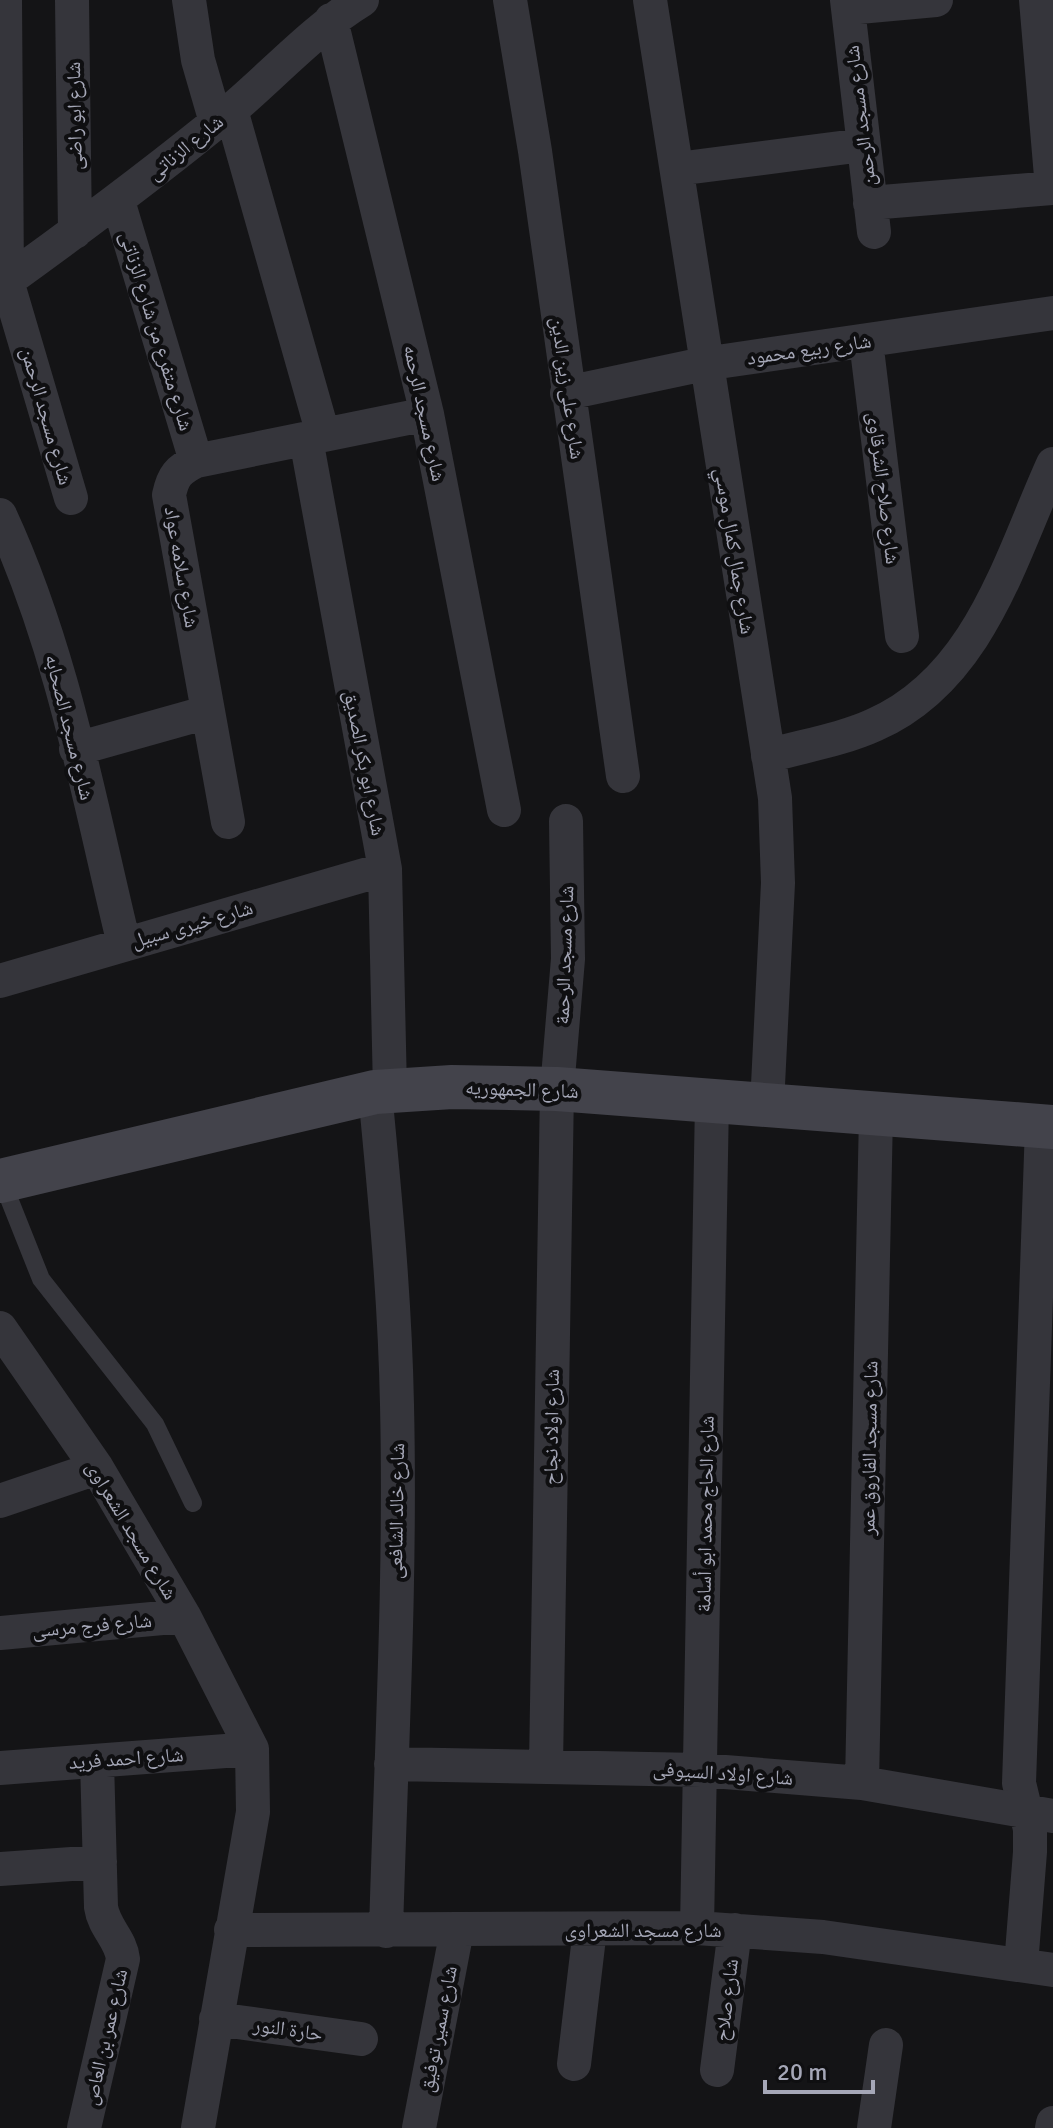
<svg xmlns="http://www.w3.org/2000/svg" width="1053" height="2128" font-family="Signika,'Noto Naskh Arabic',sans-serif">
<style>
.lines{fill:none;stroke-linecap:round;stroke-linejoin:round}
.lane{stroke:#35353b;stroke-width:18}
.street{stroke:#35353b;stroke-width:34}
.secondary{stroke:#43434b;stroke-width:44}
.labels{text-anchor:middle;stroke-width:8;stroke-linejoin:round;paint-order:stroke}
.street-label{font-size:20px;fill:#a5a7b7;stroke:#0f0f11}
</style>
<rect width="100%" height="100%" fill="#141416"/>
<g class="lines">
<path class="lane" d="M2,1181l39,98 114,145 38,79"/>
<path class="street" d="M5,0l2,281 64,217
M72,0l3,232
M189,0l9,60 18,62
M510,0l25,151 88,625
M650,0l125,798 3,85 -11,222
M847,0l27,232
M1036,0l16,188
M848,8l88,-8
M331,20l96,394 77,396
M231,110l92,324
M677,169l186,-24
M118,201l78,260
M870,203l183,-15
M0,286c79,-57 156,-114 230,-175 44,-37 83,-81 132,-111
M866,341l36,295
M567,393l137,-29 349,-51
M306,439l79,430 5,221
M0,515c63,136 89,285 124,429
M76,749l132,-37
M768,756c34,-10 73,-16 106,-31 105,-46 136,-166 179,-261
M228,822l-59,-327c4,-19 9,-25 27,-34l231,-47
M0,981l385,-112
M375,1092c10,104 20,208 22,313 4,175 -6,351 -11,526
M0,1328l97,140 87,148 68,133 1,63 -55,316
M0,1501l97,-33
M0,1633l184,-17
M391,1764l309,6 162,13 191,33
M546,1766l11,-677 11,-130 -2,-138
M0,1768l252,-19
M862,1783l14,-669
M0,1869l100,-7
M697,1928l15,-827
M231,1930l466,-2 126,9 230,33
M1021,1965l9,-113v-23l-11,-46 23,-657
M216,2019l145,20
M574,2064l16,-135
M717,2070l18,-140
M84,2128l39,-169c-2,-20 -19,-31 -22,-52l-4,-146
M419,2128l38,-198
M874,2128l12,-83
M1052,2128l1,-5"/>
<path class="secondary" d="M0,1181l375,-89 77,-5 105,2 496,38"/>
</g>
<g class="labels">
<g class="street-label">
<text transform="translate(74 116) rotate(-91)" y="7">شارع ابو راضى</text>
<text transform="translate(860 116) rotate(-97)" y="7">شارع مسجد الرحمن</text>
<text transform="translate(185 147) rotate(-39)" y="7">شارع الزناتى</text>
<text transform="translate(157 331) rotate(73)" y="7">شارع متفرع من شارع الزناتى</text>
<text transform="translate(809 349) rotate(-8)" y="7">شارع ربيع محمود</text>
<text transform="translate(568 388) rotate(82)" y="7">شارع على زين الدين</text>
<text transform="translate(425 413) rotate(78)" y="7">شارع مسجد الرحمه</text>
<text transform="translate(47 416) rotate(74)" y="7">شارع مسجد الرحمن</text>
<text transform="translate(884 488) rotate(83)" y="7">شارع صلاح الشرقاوى</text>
<text transform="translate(735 551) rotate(81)" y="7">شارع جمال كمال موسي</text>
<text transform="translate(182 567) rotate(80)" y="7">شارع سلامه عواد</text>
<text transform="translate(70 727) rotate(76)" y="7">شارع مسجد الصحابه</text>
<text transform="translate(365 763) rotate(79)" y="7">شارع ابو بكر الصديق</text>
<text transform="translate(192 924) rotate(-16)" y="7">شارع خيرى سبيل</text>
<text transform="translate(564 955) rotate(-88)" y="7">شارع مسجد الرحمة</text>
<text transform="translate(522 1089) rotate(2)" y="7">شارع الجمهوريه</text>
<text transform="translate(551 1427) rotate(-89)" y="7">شارع اولاد نجاح</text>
<text transform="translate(869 1448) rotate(-89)" y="7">شارع مسجد الفاروق عمر</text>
<text transform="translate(396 1511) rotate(-89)" y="7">شارع خالد الشافعى</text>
<text transform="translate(705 1514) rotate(-89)" y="7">شارع الحاج محمد ابو أسامة</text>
<text transform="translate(132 1530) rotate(59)" y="7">شارع مسجد الشعراوى</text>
<text transform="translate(92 1625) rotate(-5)" y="7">شارع فرج مرسى</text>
<text transform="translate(126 1758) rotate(-4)" y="7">شارع احمد فريد</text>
<text transform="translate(723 1773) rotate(4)" y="7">شارع اولاد السيوفى</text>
<text x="643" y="1937">شارع مسجد الشعراوى</text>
<text transform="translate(726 2000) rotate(-83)" y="7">شارع صلاح</text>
<text transform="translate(288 2029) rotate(8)" y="7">حارة النور</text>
<text transform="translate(438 2029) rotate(-79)" y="7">شارع سمير توفيق</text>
<text transform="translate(105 2037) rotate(-77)" y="7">شارع عمر بن العاص</text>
</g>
</g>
<path d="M765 2080v12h108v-12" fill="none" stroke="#a5a7b7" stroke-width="4"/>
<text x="777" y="2080" font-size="24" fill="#a5a7b7" stroke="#0f0f11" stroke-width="6" paint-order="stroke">20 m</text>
</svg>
